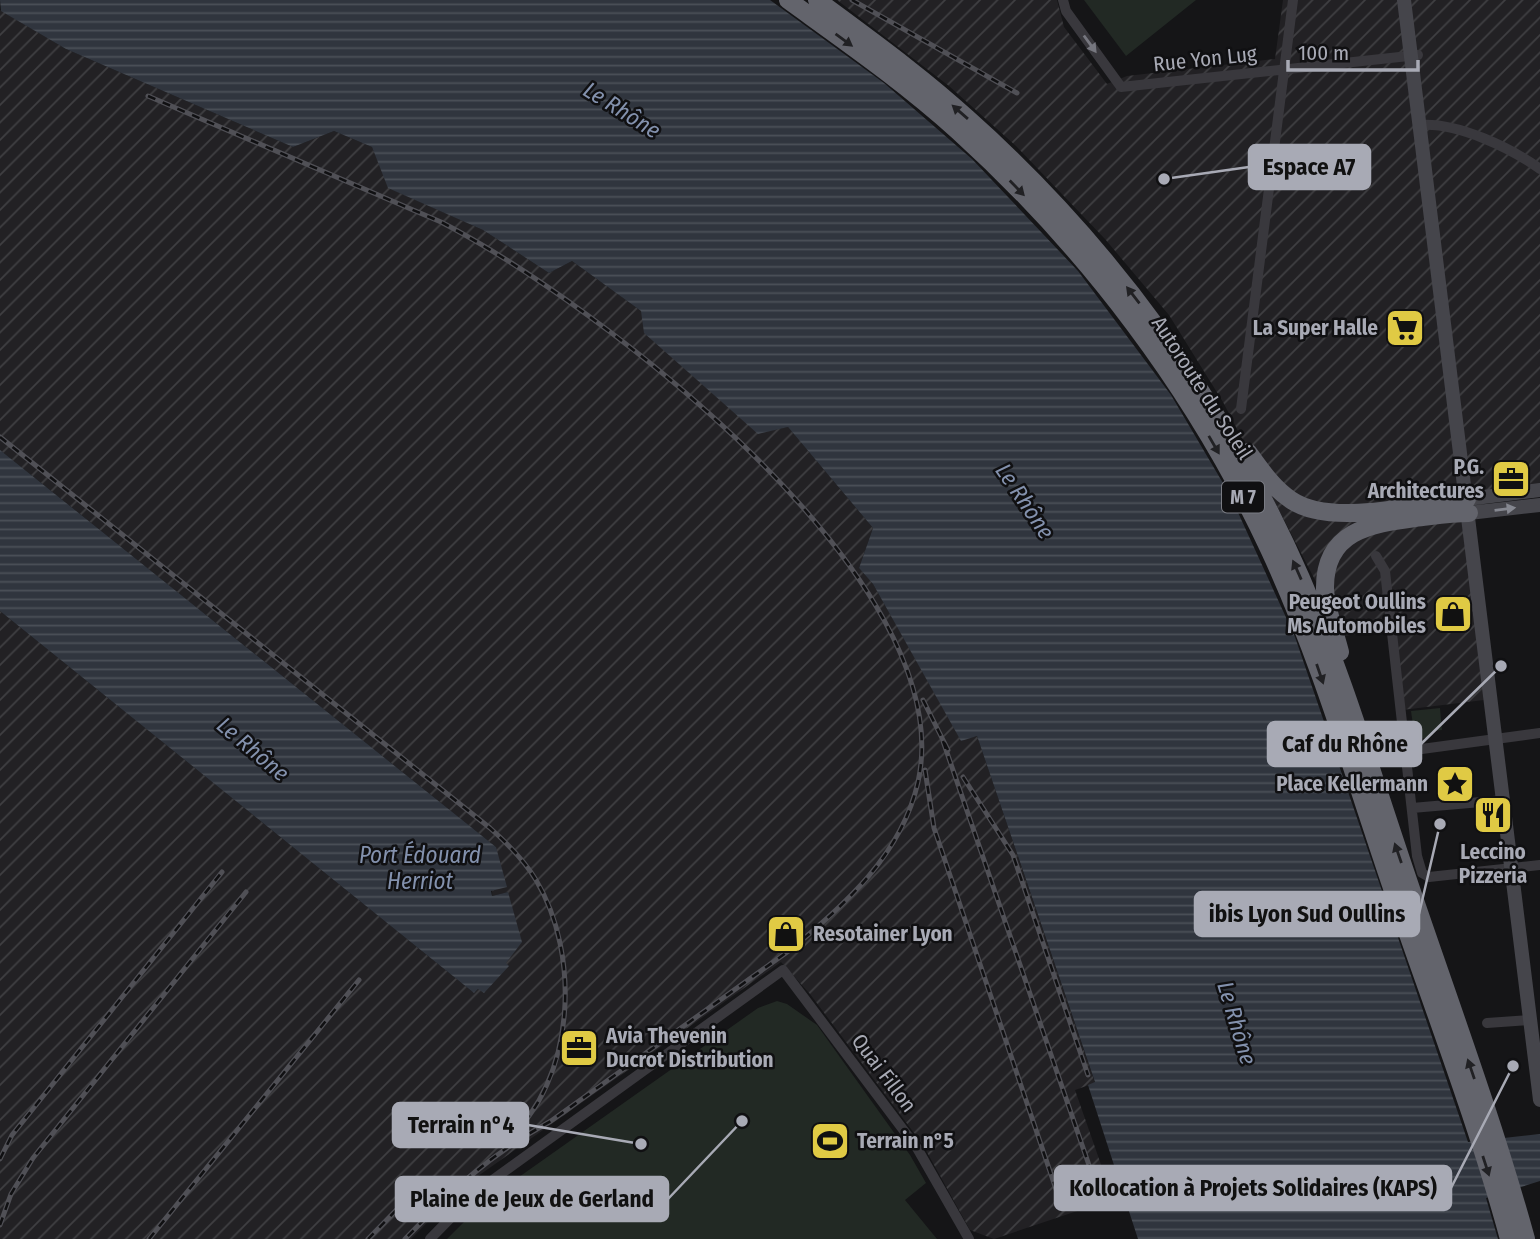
<svg xmlns="http://www.w3.org/2000/svg" width="1540" height="1239" font-family="'Fira Sans Condensed',sans-serif">
<style>
.industrial{fill:url(#industrial-furrows)}
.pitch{fill:#222924}
.water{fill:url(#water-rules)}
.lines{fill:none;stroke-linecap:round;stroke-linejoin:round}
.street{stroke:#39383d;stroke-width:10}
.secondary{stroke:#45454b;stroke-width:14}
.highway{stroke:#63646c;stroke-width:18}
.rail-casing{stroke:#505056;stroke-width:5}
.rail{stroke:#101012;stroke-width:2.5;stroke-dasharray:8;stroke-linecap:butt}
.oneway{fill:#212124}
.oneway2{fill:#76777f}
.oneway3{fill:#858790}
.labels{text-anchor:middle;stroke-width:5;stroke-linejoin:round;paint-order:stroke}
.shield{fill:#101012;stroke:#7a7c84;stroke-width:2}
.shield-label{font-size:19px;font-weight:bold;fill:#a8aab5}
.street-label{font-size:21px;fill:#a8aab5;stroke:#101012}
.poi-label{font-size:21px;font-weight:bold;fill:#a8aab5;stroke:#101012;text-anchor:end}
.water-label{font-size:23px;font-style:italic;fill:#8391ad;stroke:#101012}
.leader{fill:none;stroke:#a8aab5;stroke-width:2.5}
.callout-dot{fill:#a8aab5;stroke:#101012;stroke-width:2.5}
.callout{fill:#a8aab5;stroke:#a8aab5;stroke-width:2.5}
.callout-label{font-size:23px;text-anchor:middle;font-weight:bold;fill:#111}
</style>
<defs>
<pattern id="industrial-furrows" width="10" height="10" patternUnits="userSpaceOnUse" patternTransform="scale(1.75)"><rect width="10" height="10" fill="#222124"/><path d="M-1 1l2-2M0 10L10 0M9 11l2-2" fill="none" stroke="#3f3f42"/></pattern>
<pattern id="water-rules" width="6" height="5" patternUnits="userSpaceOnUse" patternTransform="scale(1.75)"><rect width="6" height="5" fill="#30353e"/><path d="M0 2.5h6" fill="none" stroke="#4b5058"/></pattern>
</defs>
<rect width="100%" height="100%" fill="#151517"/>
<path class="industrial" d="M837,0h220l7,27 43,57 20,-8 148,-17 8,-59h257v497l-70,8 22,194 -90,11 -10,-80 -48,6 -121,-234 -54,-87 -64,-76 -89,-93 -67,-60z
M0,10l66,39 227,98 41,-16 38,16 17,41 94,42 66,43 23,-12 69,50 117,122 30,-6 85,101 -14,40 14,16 88,156 16,-4 118,347 -20,7 38,109 -119,40 -24,-9 -47,-85 -113,-151 -29,-32 -320,226 -50,51h-411v-628l474,382 31,-30 3,-71 -16,4 4,-49 -496,-397z"/>
<path class="pitch" d="M1084,0h112l-70,56z
M1440,708l2,22 -10,1 -2,6 -15,3 -4,-29z
M777,1001l10,3 30,21 93,130 16,28 -21,17 32,39h-490l38,-38 273,-193z"/>
<path class="water" d="M0,0h770l114,83 88,76 106,112 93,124 59,100 65,142 173,505 72,-8v47l-54,17 12,41h-360l-50,-154 7,-3 -118,-346 -16,5 -88,-157 -14,-16 14,-40 -85,-101 -30,7 -114,-101 -3,-22 -69,-50 -23,12 -66,-43 -95,-42 -16,-41 -38,-16 -41,16 -227,-98 -65,-38z
M0,450l496,397 11,40 -16,4 1,5 16,-4 14,50 -16,21 3,3 -25,27 -6,-4 -4,4 -474,-382z"/>
<g class="lines">
<path class="street" d="M1063,0l3,11 55,76 297,-32
M1420,125c37,-3 91,23 120,44
M1241,409l52,-409
M1376,556l9,15 32,285 5,17 7,4 111,-12
M1407,751l133,-18
M1412,808l92,-8
M1487,1023l43,-3
M430,1239l46,-47 307,-222 134,178 52,91"/>
<path class="secondary" d="M1404,0l136,1100
M1467,499l73,-9
M1469,513l71,-8"/>
<path class="highway" d="M788,0c58,42 117,83 170,131 129,117 237,259 311,418 50,107 83,221 121,333 40,118 86,236 119,357
M817,0c51,38 103,75 150,118 143,127 257,285 334,460 43,99 73,203 108,305 40,118 84,236 117,356
M1248,452c13,18 25,36 43,48 41,28 128,3 176,-1
M1340,652c-5,-20 -14,-43 -15,-63 -1,-58 45,-65 90,-71 18,-2 36,-5 54,-5"/>
<g class="rail-casing">
<path id="rail" d="M852,0l165,93
M148,96l293,126c156,81 522,358 477,560 -16,72 -73,123 -128,168l-239,171c-64,35 -96,67 -146,118
M0,437l490,391c17,15 34,32 46,52 45,75 40,200 -29,260
M923,700l25,50
M943,741l158,459
M925,770l9,58 124,367
M963,777l50,78 75,220
M0,1159l12,-24 210,-263
M0,1225l11,-31 22,-36 213,-266
M149,1239l210,-259
M368,1239l46,-47"/>
</g>
<use href="#rail" class="rail"/>
</g>
<defs><path id="oneway-solid" d="M-6-.8H1V-3.2L6.5 0L1 3.2V.8H-6Z" transform="scale(1.75)"/></defs>
<g class="oneway">
<use href="#oneway-solid" transform="translate(844 40) rotate(36)"/>
<use href="#oneway-solid" transform="translate(960 112) rotate(-139)"/>
<use href="#oneway-solid" transform="translate(1017 188) rotate(46)"/>
<use href="#oneway-solid" transform="translate(1133 295) rotate(-128)"/>
<use href="#oneway-solid" transform="translate(1214 445) rotate(60)"/>
<use href="#oneway-solid" transform="translate(1297 570) rotate(-114)"/>
<use href="#oneway-solid" transform="translate(1320 674) rotate(71)"/>
<use href="#oneway-solid" transform="translate(1398 853) rotate(-109)"/>
<use href="#oneway-solid" transform="translate(1471 1069) rotate(-109)"/>
<use href="#oneway-solid" transform="translate(1486 1166) rotate(72)"/>
</g>
<use class="oneway2" href="#oneway-solid" transform="translate(1090 44) rotate(54)"/>
<use class="oneway3" href="#oneway-solid" transform="translate(1505 509) rotate(-7)"/>
<defs>
<g id="supermarket-square" transform="scale(2.0125)"><rect x="-9" y="-9" width="18" height="18" rx="4" fill="#e0ca44" stroke="#101012"/><path d="M-6-5.5h2.5l.6 2H6L4.5 2H-2.5L-4.4-4H-6ZM-1.5 3.2a1.3 1.3 0 1 0 .1 0ZM3 3.2a1.3 1.3 0 1 0 .1 0Z" fill="#111"/></g>
<g id="office-square" transform="scale(2.0125)"><rect x="-9" y="-9" width="18" height="18" rx="4" fill="#e0ca44" stroke="#101012"/><path d="M-6-3h4V-5.5h4V-3h4V5H-6ZM-1-4.5V-3h2v-1.5ZM-6 0V1H6V0Z" fill="#111"/></g>
<g id="shop-square" transform="scale(2.0125)"><rect x="-9" y="-9" width="18" height="18" rx="4" fill="#e0ca44" stroke="#101012"/><path d="M-5-2.5h2.3a2.7 3.5 0 0 1 5.4 0H5L5.5 6h-11ZM-1.5-2.5h3a1.5 2.3 0 0 0-3 0Z" fill="#111"/></g>
<g id="sight-square" transform="scale(2.0125)"><rect x="-9" y="-9" width="18" height="18" rx="4" fill="#e0ca44" stroke="#101012"/><path d="M0-6L1.8-2.2L6-1.7L2.9 1.2L3.7 5.4L0 3.3L-3.7 5.4L-2.9 1.2L-6-1.7L-1.8-2.2Z" fill="#111"/></g>
<g id="restaurant-square" transform="scale(2.0125)"><rect x="-9" y="-9" width="18" height="18" rx="4" fill="#e0ca44" stroke="#101012"/><path d="M-5-6h1v4h1v-4h1v4h1v-4h1v5L-1.5 .5V6h-2V.5L-5-1ZM5-6V6H3V1.5H1.5Q1.5-4 5-6Z" fill="#111"/></g>
<g id="stadium-square" transform="scale(2.0125)"><rect x="-9" y="-9" width="18" height="18" rx="4" fill="#e0ca44" stroke="#101012"/><path d="M0-5a6.5 5 0 1 0 0 10a6.5 5 0 1 0 0-10ZM-3.5-1.8h7v3.6h-7Z" fill="#111"/></g>
</defs>
<g fill-rule="evenodd">
<use href="#supermarket-square" x="1405" y="328"/>
<use href="#office-square" x="1511" y="479"/>
<use href="#shop-square" x="1453" y="614"/>
<use href="#sight-square" x="1455" y="784"/>
<use href="#restaurant-square" x="1493" y="815"/>
<use href="#shop-square" x="786" y="934"/>
<use href="#office-square" x="579" y="1048"/>
<use href="#stadium-square" x="830" y="1141"/>
</g>
<g class="labels">
<rect class="shield" x="1222" y="481.5" width="42" height="31" rx="5"/>
<g class="shield-label">
<text x="1243" y="504">M 7</text>
</g>
<g class="street-label">
<text transform="translate(1205 59) rotate(-6)" y="7">Rue Yon Lug</text>
<text transform="translate(1202 388) rotate(57)" y="7">Autoroute du Soleil</text>
<text transform="translate(884 1073) rotate(53)" y="7">Quai Fillon</text>
</g>
<g class="poi-label">
<text x="1378" y="335">La Super Halle</text>
<text x="1484" y="474">P.G.<tspan x="1484" dy="24">Architectures</tspan></text>
<text x="1426" y="609">Peugeot Oullins<tspan x="1426" dy="24">Ms Automobiles</tspan></text>
<text x="1428" y="791">Place Kellermann</text>
<text x="1493" y="859" text-anchor="middle">Leccino<tspan x="1493" dy="24">Pizzeria</tspan></text>
<text x="813" y="941" text-anchor="start">Resotainer Lyon</text>
<text x="606" y="1043" text-anchor="start">Avia Thevenin<tspan x="606" dy="24">Ducrot Distribution</tspan></text>
<text x="857" y="1148" text-anchor="start">Terrain n°5</text>
</g>
<g class="water-label">
<text transform="translate(622 110) rotate(32)" y="8">Le Rhône</text>
<text transform="translate(1025 501) rotate(56)" y="8">Le Rhône</text>
<text transform="translate(253 749) rotate(40)" y="8">Le Rhône</text>
<text x="420" y="863">Port Édouard<tspan x="420" dy="26">Herriot</tspan></text>
<text transform="translate(1237 1023) rotate(73)" y="8">Le Rhône</text>
</g>
</g>
<path class="leader" d="M1164 179L1249 167M1501 666L1421 744M1440 824L1419 914M641 1144L528 1125M1513 1066L1451 1188M742 1121L668 1199"/>
<g class="callout-dot">
<circle cx="1164" cy="179" r="7"/>
<circle cx="1501" cy="666" r="7"/>
<circle cx="1440" cy="824" r="7"/>
<circle cx="641" cy="1144" r="7"/>
<circle cx="1513" cy="1066" r="7"/>
<circle cx="742" cy="1121" r="7"/>
</g>
<g class="callout">
<rect x="1249" y="145" width="121" height="44" rx="7"/>
<rect x="1268" y="722" width="153" height="44" rx="7"/>
<rect x="1195" y="892" width="224" height="44" rx="7"/>
<rect x="393" y="1103" width="135" height="44" rx="7"/>
<rect x="1055" y="1166" width="396" height="44" rx="7"/>
<rect x="396" y="1177" width="272" height="44" rx="7"/>
</g>
<g class="callout-label">
<text x="1309" y="175">Espace A7</text>
<text x="1345" y="752">Caf du Rhône</text>
<text x="1307" y="922">ibis Lyon Sud Oullins</text>
<text x="461" y="1133">Terrain n°4</text>
<text x="1253" y="1196">Kollocation à Projets Solidaires (KAPS)</text>
<text x="532" y="1207">Plaine de Jeux de Gerland</text>
</g>
<path d="M1288 60v10h130v-10" fill="none" stroke="#a8aab5" stroke-width="3.5"/>
<text x="1298" y="60" font-size="21" fill="#a8aab5" stroke="#101012" stroke-width="5" paint-order="stroke">100 m</text>
</svg>
